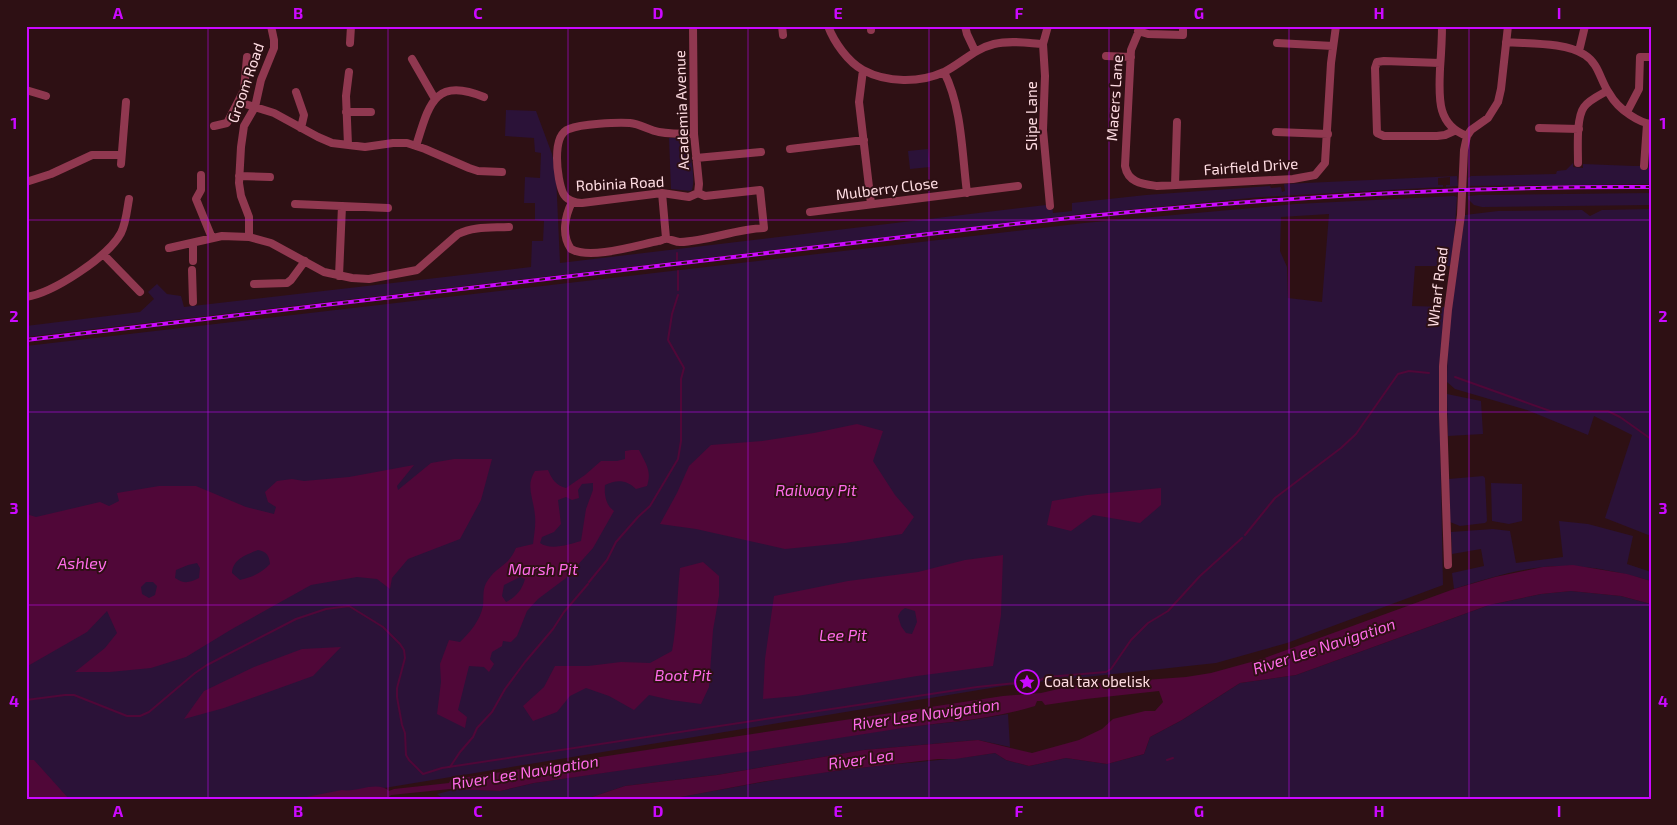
<svg xmlns="http://www.w3.org/2000/svg" width="1677" height="825" font-family="'Exo 2',sans-serif">
<style>
.green{fill:#2b1238;fill-rule:evenodd}
.water{fill:#500738;fill-rule:evenodd}
.lines{fill:none;stroke-linecap:round;stroke-linejoin:round}
.stream{stroke:#500738;stroke-width:2}
.minor{stroke:#903850;stroke-width:8}
.rail-casing{stroke:#cb09ff;stroke-width:4}
.rail{stroke:#2e1014;stroke-width:2;stroke-dasharray:5.5;stroke-linecap:butt}
.grid{fill:none;stroke:#cb09ff;stroke-width:1;stroke-opacity:0.55}
.labels{text-anchor:middle;stroke-width:4;stroke-linejoin:round;paint-order:stroke}
.street-label{font-size:15px;fill:#ffdde3;stroke:#2e1014}
.poi-label{font-size:15px;fill:#ffdde3;stroke:#2e1014;text-anchor:start}
.water-label{font-size:16px;font-style:italic;fill:#ff6be9;stroke:#2e1014}
.neatline{fill:none;stroke:#cb09ff;stroke-width:2}
.grid-label{font-size:16px;text-anchor:middle;font-weight:bold;fill:#cb09ff}
</style>
<rect width="100%" height="100%" fill="#2e1014"/>
<path class="green" d="M506,110l30,1 16,43 4,21 4,88 486,-58 6,1 1,7 19,-2v-8l74,-8 124,-9 1,2 10,-1 1,5 3,-1 -1,-7 173,-8 1,10 -12,1v-2h4v-8l-12,1v7h5v2l-182,10 -178,17 -1057,123v-11l114,-14 14,-13 -6,-7 9,-8 10,10 14,2 3,11 347,-40 1,-26h11l1,-20 -9,-1v-17h-11l1,-26 15,1 1,-25 -6,-1 -1,-14 -29,-2z
M669,138h17c4,14 10,39 6,52l-2,1 -19,-2z
M928,149l2,18 -20,2 -2,-18z
M1651,160v24l-183,2v-8l3,-2 85,-2 1,-3 9,-1 7,-7v4l10,1v-4l51,2h6l1,3h7z
M1651,193v12l-169,2 -8,-2 -6,-6v-3l11,-1z
M1454,196l3,1 -3,42 -4,27h-35l-3,40 33,1 -5,48 -1,34 4,196 -156,58 -71,20 -213,23 -631,104 -69,9h-277v-453l1058,-123 212,-19zM1329,214l-7,88 -34,-4 -1,-31 -7,-16 1,-34z
M1651,209v327l-46,-18 27,-83 -38,-19 -6,19 -61,-25 -72,-21 -8,-7 1,-51 17,-116 33,-4 84,-1 8,6 12,-6z
M1447,394l34,7 2,33 -35,2z
M1483,476l2,2 2,43 -2,2 -25,3 -10,-4 -1,-43z
M1491,483l31,1v37l-13,3 -17,-3z
M1559,521l29,3 45,12 -6,28 24,8v9c-34,-10 -71,-18 -107,-14 -31,3 -61,13 -90,22l-2,-16 32,-7 -3,-17 -29,5 -1,-22 42,-3 17,2 6,32 47,-6z
M1571,591l50,5 30,8v195h-981c57,-11 115,-22 173,-29 51,-7 102,-9 152,-17l11,7 23,6 37,-8 41,6 37,-10 6,-17 32,-17 58,-37 56,-8 193,-70 52,-11z
M1008,714l2,33 -32,-7 -114,10 -147,25 -92,11 -39,13h-142l-7,-5 20,-5 43,2 34,-8 373,-56 65,-7z"/>
<path class="water" d="M857,424l26,7 -10,30 22,34 19,22 -12,17 -57,9 -60,6 -89,-20 -36,-5 17,-31 12,-27 22,-21 51,-4 52,-8z
M631,450h8c7,14 13,21 8,36l-11,3c-9,-9 -19,-10 -31,-4 -1,10 1,20 9,26l-21,37 -27,30 -28,21 -11,12 -10,25 -6,6 -8,-1 -1,5 -10,6 -2,7 4,5 -5,8 -5,-5 -15,-1 -11,44 9,7 -2,11 -28,-14 4,-32 -1,-18 9,-24 11,2c10,-10 20,-21 23,-36 1,-10 -1,-18 5,-26 10,-15 20,-13 28,-32l17,-4c1,-9 3,-19 2,-28 -1,-17 -10,-30 0,-45l13,-1c4,9 7,15 18,18l19,-13 16,-14h16l8,-2v-8zM593,483v7l-7,19 -5,32c-11,3 -30,10 -41,2l2,-6 12,-5 7,-8 -3,-24 8,-3 6,3 7,-2 -1,-8 4,-6zM520,577l5,2c-3,11 -9,18 -19,23l-4,-6 2,-11z
M454,459h38l-11,41 -21,39 -52,20 -16,19 -2,11 -13,-10 -20,-2 -46,8 -79,44 -46,28 -35,11 -41,4h-35l30,-24 12,-15 -10,-22 -20,21 -61,35v-153l10,3 64,-15 9,4 10,-5 -2,-8 42,-7h37l50,21 28,7 2,-7 -8,-5 -3,-10 12,-11 15,-2 12,2 45,-4 65,-12 -17,21 1,4 33,-27zM258,550c9,2 11,5 12,14 -9,9 -17,13 -30,16l-8,-7c1,-14 14,-18 26,-23zM197,563l3,5 -1,10c-10,5 -15,6 -24,0l1,-8 12,-5zM146,582h7l4,4 -2,9 -6,3 -7,-4 -1,-7z
M1161,488v17l-21,18 -47,-8 -22,16 -24,-6 5,-24 35,-6z
M1003,555l-2,60 -8,51 -76,10 -120,20 -34,3 2,-40 9,-63 74,-15 70,-9 47,-12zM905,608l10,3 2,11 -5,12 -6,-1 -5,-7 -3,-10 3,-5z
M703,562l16,14v20l-6,34 -4,57 -8,17 -30,-4 -22,-5 -15,15 -25,-14 -23,-8 -16,8 -13,16 -24,9 -10,-15 21,-19 11,-21h33l33,-4 29,1 22,-12c5,-27 5,-55 8,-83z
M1573,565l54,9 24,7v23l-30,-8 -50,-5 -30,3 -52,11 -193,70 -56,8 -58,37 -32,17 -6,17 -37,10 -41,-6 -37,8 -23,-6 -11,-7 -40,6h-17l-96,11 -81,12 -91,17h-84l39,-13 92,-11 147,-25 114,-10 54,13 47,-13 23,-11 11,-10 32,-8h10l8,-9 -4,-11 -73,8 -41,6 -3,-4h-5l-2,5c-48,15 -97,16 -145,24 -119,19 -237,36 -356,53l-34,8 -50,-2 -59,6 -4,4h-91l46,-9c14,3 35,-10 47,1l5,-2 55,-6 2,-4 24,-3 528,-80 38,-3 35,-8 110,-8 25,-4 51,-14 192,-70 41,-12 48,-10z
M341,647l-28,29 -89,32 -40,11 20,-28 50,-24 48,-18z
M26,760h8l35,39h-43z"/>
<g class="lines">
<path class="stream" d="M677,253v7
M678,271v19
M1455,377l95,34h58l12,6 31,22
M1245,535l30,-37 66,-50 15,-14 42,-60 11,-3 20,2
M589,582l18,-22 9,-18 22,-25 12,-11 28,-47 3,-18v-62l3,-11 -16,-28 4,-26 6,-19
M1038,681l9,-4 59,-5 5,-3 20,-29 17,-17 20,-12 32,-35 42,-38
M1031,686l5,-4
M26,700l39,-5h9l53,21h13l9,-4 46,-39 12,-8 89,-46 30,-10 23,-3 34,21 17,17 4,6 1,8 -8,30v9l5,28 3,8 1,22 3,5 14,14 19,-6 535,-81 39,-4 13,3
M1167,760l6,-2
M450,767l10,-15 13,-15 4,-9 15,-16 13,-23 20,-27 28,-33 11,-17 24,-28"/>
<path class="minor" d="M693,26l1,108 5,50 -1,9
M782,26l1,9
M828,26c6,16 20,36 35,44 24,13 57,13 81,2 18,-9 30,-23 50,-28 16,-4 33,-1 49,0
M871,26v4
M965,26l2,8 8,17
M1048,26l-5,18 2,32 -2,54 7,76
M1141,26l-10,24 -6,116c3,17 18,18 32,20l136,-7 22,-4 10,-12 6,-100 5,-37
M1442,26c0,15 -1,29 -2,43 -1,27 -4,56 27,67
M1138,31l10,3 35,1v-9
M1506,42c22,2 60,0 79,13 14,9 15,25 24,38 5,9 12,16 21,22 6,4 13,8 21,9
M350,43l1,-17
M1277,43l56,3
M1579,51l6,-25
M1106,56l25,1
M412,59l23,40
M1440,63l-56,-2 -7,1 -2,6 2,65 7,3h53l8,-1 9,-4
M863,70l-4,32 12,102
M944,72c18,35 18,82 23,121
M26,90l20,6
M296,92l8,23 -3,13
M239,102l35,11 44,24 14,6 33,4 28,-4h14l18,6 44,19 9,3 24,1
M346,112h25
M1627,112l12,-23 1,-32h11
M214,126l13,-3 17,-33 3,-33
M1539,128l40,1
M1276,132l52,2
M694,134c-11,0 -24,0 -35,-2 -10,-2 -19,-8 -29,-9 -13,-1 -49,1 -61,6 -18,6 -12,50 -6,64 3,7 12,10 19,10l80,-10 27,4 9,-4
M348,145l-2,-49 3,-24
M416,146c13,-41 18,-70 68,-49
M790,149l74,-9
M696,158l65,-6
M1578,163c0,-15 -2,-45 6,-56 5,-7 16,-12 23,-16
M121,164l5,-62
M1644,166l3,-42
M201,175v15l-5,9 16,39
M239,176l31,1
M26,182l25,-8 41,-19h29
M1175,185l2,-63
M662,193l4,45
M572,202c-7,14 -11,33 -1,47 19,11 67,-4 87,-8 3,0 5,-2 7,-2 4,-1 10,3 15,3 29,-1 55,-13 84,-14l-4,-38 -55,6 -7,-3
M295,204l93,4
M810,212l208,-26
M249,237v-20l-8,-21 -2,-13 2,-36 3,-21 11,-19 6,-27 13,-32v-8l-3,-14
M169,248l53,-12 27,1 22,6 53,29 28,6 17,1 48,-9 41,-36c16,-8 34,-6 51,-7
M103,254l37,38
M193,261v-18
M192,270l1,32
M339,276l3,-70
M254,284l33,-1 4,-3 14,-19
M26,297c27,-4 82,-40 95,-64 5,-10 6,-23 8,-34
M1448,565l-5,-151v-48l5,-56 13,-95 3,-65 3,-14 4,-6 17,-12 10,-16 3,-13 7,-63"/>
<g class="rail-casing">
<path id="rail" d="M26,340l997,-117c209,-23 418,-37 628,-36"/>
</g>
<use href="#rail" class="rail"/>
</g>
<path class="grid" d="M208,26v773M388,26v773M568,26v773M748,26v773M929,26v773M1109,26v773M1289,26v773M1469,26v773M26,220h1625M26,412h1625M26,605h1625"/>
<defs>
<g id="sight-ring" transform="scale(1.25)"><circle r="9.5" fill="#2e1014" stroke="#cb09ff" stroke-width="1.5"/><path d="M0-6L1.8-2.2L6-1.7L2.9 1.2L3.7 5.4L0 3.3L-3.7 5.4L-2.9 1.2L-6-1.7L-1.8-2.2Z" fill="#cb09ff"/></g>
</defs>
<g fill-rule="evenodd">
<use href="#sight-ring" x="1027" y="682"/>
</g>
<g class="labels">
<g class="street-label">
<text transform="translate(246 83) rotate(-71)" y="5">Groom Road</text>
<text transform="translate(1115 98) rotate(-86)" y="5">Macers Lane</text>
<text transform="translate(682 110) rotate(-92)" y="5">Academia Avenue</text>
<text transform="translate(1032 116) rotate(-90)" y="5">Slipe Lane</text>
<text transform="translate(1251 167) rotate(-4)" y="5">Fairfield Drive</text>
<text transform="translate(620 184) rotate(-3)" y="5">Robinia Road</text>
<text transform="translate(887 189) rotate(-7)" y="5">Mulberry Close</text>
<text transform="translate(1438 287) rotate(-83)" y="5">Wharf Road</text>
</g>
<g class="poi-label">
<text x="1044" y="687">Coal tax obelisk</text>
</g>
<g class="water-label">
<text x="816" y="496">Railway Pit</text>
<text x="82" y="569">Ashley</text>
<text x="543" y="575">Marsh Pit</text>
<text x="843" y="641">Lee Pit</text>
<text transform="translate(1324 646) rotate(-18)" y="6">River Lee Navigation</text>
<text x="683" y="681">Boot Pit</text>
<text transform="translate(926 714) rotate(-8)" y="6">River Lee Navigation</text>
<text transform="translate(861 759) rotate(-8)" y="6">River Lea</text>
<text transform="translate(525 772) rotate(-9)" y="6">River Lee Navigation</text>
</g>
</g>
<rect width="1677" height="825" fill="none" stroke="#2e1014" stroke-width="55"/>
<rect x="28" y="28" width="1622" height="770" class="neatline"/>
<g class="grid-label">
<text x="118" y="19">A</text>
<text x="298" y="19">B</text>
<text x="478" y="19">C</text>
<text x="658" y="19">D</text>
<text x="838" y="19">E</text>
<text x="1019" y="19">F</text>
<text x="1199" y="19">G</text>
<text x="1379" y="19">H</text>
<text x="1559" y="19">I</text>
<text x="14" y="129">1</text>
<text x="1663" y="129">1</text>
<text x="14" y="322">2</text>
<text x="1663" y="322">2</text>
<text x="14" y="514">3</text>
<text x="1663" y="514">3</text>
<text x="14" y="707">4</text>
<text x="1663" y="707">4</text>
<text x="118" y="817">A</text>
<text x="298" y="817">B</text>
<text x="478" y="817">C</text>
<text x="658" y="817">D</text>
<text x="838" y="817">E</text>
<text x="1019" y="817">F</text>
<text x="1199" y="817">G</text>
<text x="1379" y="817">H</text>
<text x="1559" y="817">I</text>
</g>
</svg>
